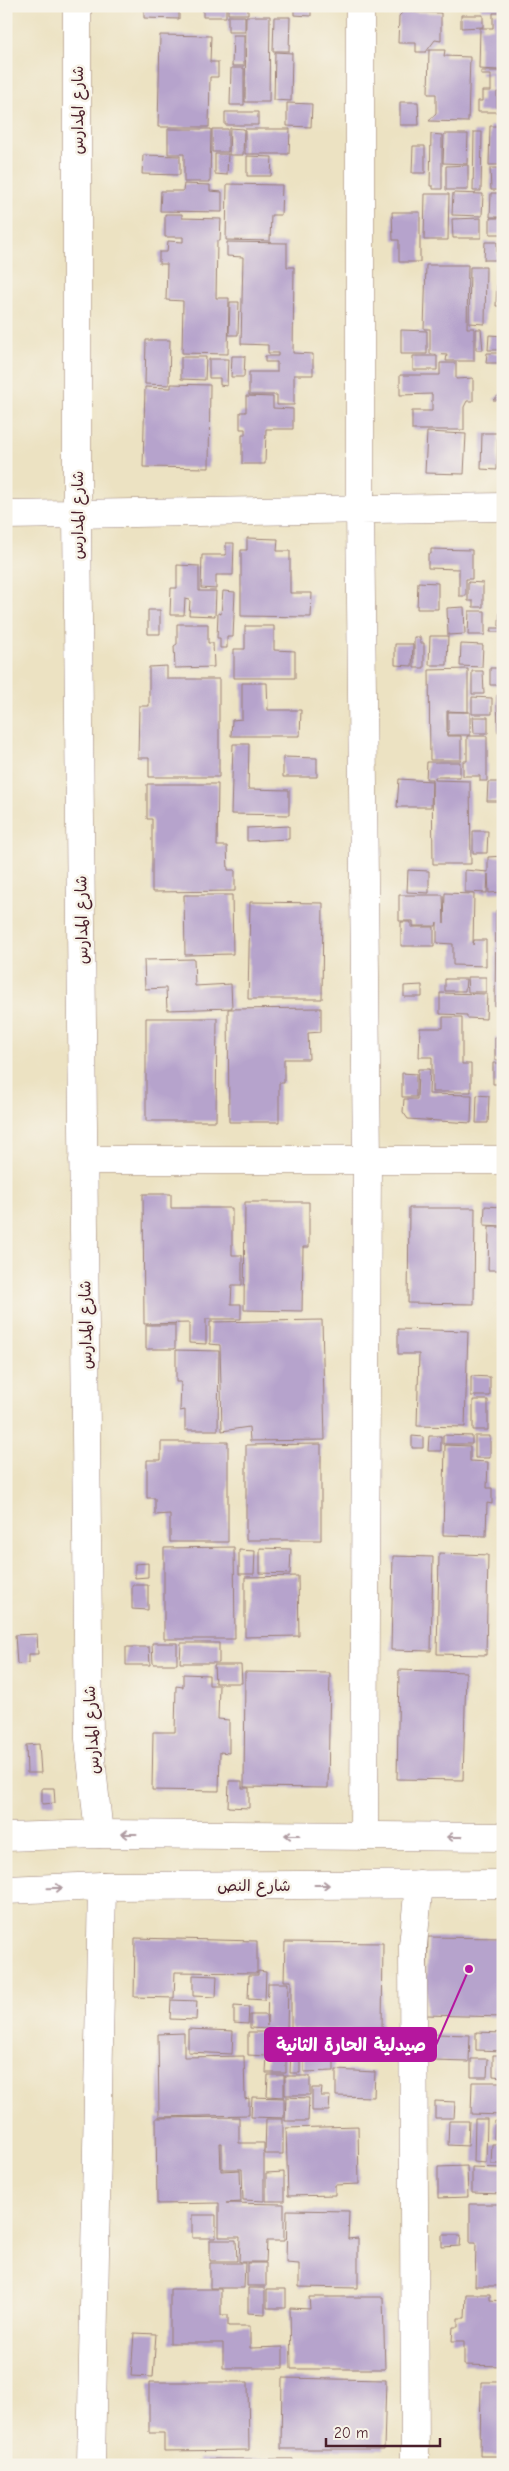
<svg xmlns="http://www.w3.org/2000/svg" width="509" height="2471" font-family="'Comic Neue','Playpen Sans Arabic',sans-serif">
<style>
.building{fill:#b6a3cc}
.lines{fill:none;stroke-linecap:round;stroke-linejoin:round}
.street-casing{stroke:#9b8076;stroke-width:29}
.secondary-casing{stroke:#9b8076;stroke-width:29}
.street{stroke:#fff;stroke-width:28}
.secondary{stroke:#fff;stroke-width:28}
.oneway{stroke:#ae9aa0}
.labels{text-anchor:middle;stroke-width:5;stroke-linejoin:round;paint-order:stroke}
.street-label{font-size:16px;fill:#4a1f2b;stroke:#f7f3e8}
.leader{fill:none;stroke:#b5179e;stroke-width:2}
.callout-dot{fill:#b5179e;stroke:#f7f3e8;stroke-width:2}
.callout{fill:#b5179e;stroke:#b5179e;stroke-width:2}
.callout-label{font-size:18px;text-anchor:middle;font-weight:bold;fill:#fff}
</style>
<rect width="100%" height="100%" fill="#f7f3e8"/>
<filter id="ink" filterUnits="userSpaceOnUse"><feTurbulence type="fractalNoise" baseFrequency=".02" numOctaves="2"/><feDisplacementMap in="SourceGraphic" scale="10" xChannelSelector="R" yChannelSelector="G"/><feConvolveMatrix kernelMatrix="1 2 1 2 8 2 1 2 1" color-interpolation-filters="sRGB"/></filter>
<filter id="wash" filterUnits="userSpaceOnUse"><feTurbulence type="fractalNoise" baseFrequency=".0096" numOctaves="4" result="noise"/><feDisplacementMap in="SourceGraphic" scale="20" xChannelSelector="R" yChannelSelector="G"/><feGaussianBlur stdDeviation="1.12" result="paint"/><feColorMatrix in="noise" values="0 0 0 0 0 0 0 0 0 0 0 0 0 0 0 0 0 1.4 0 .05"/><feComposite in="paint" operator="in"/></filter>
<g filter="url(#wash)">
<rect width="100%" height="100%" fill="#ece2c2"/>
<g id="blocks">
<path class="building" d="M144,6h35v13l-35,-1z
M203,6h23v11h-23z
M228,6h20v8h-20z
M294,6h17v10l-17,-1z
M481,6h20v4h-20z
M403,12l38,1v28l-6,-1 -9,12h-10v-9h-18l1,-27z
M493,13h10v52l-5,5 -19,-1 1,-41h13z
M461,15h22v12l-22,1z
M228,16h17v16h-17z
M246,16h24l-1,86h-24z
M274,17h16l-1,34h-16z
M160,35l51,1 -1,26h8v15h-8l-1,50h-51z
M233,35h11v31h-12z
M429,50h16l-1,6 26,1 -2,65 -39,-1 7,-8v-19h-8z
M275,52l17,1 -1,48 -17,-1z
M231,68h13v37h-14z
M481,71h22v21h-6v20h-19v-11h4v-10h9v-16h-10z
M400,102h18l1,23h-19z
M287,103l25,1 -1,23 -24,-1z
M225,112h33v13h-33z
M490,126h13v39h-14z
M230,128l14,1 -1,26h-14z
M168,129h43l-1,53h-26v-28h-16z
M212,129h16v23h-16z
M245,129h45l-1,25h-44z
M474,132h8l-1,59h-8z
M431,134l11,1v54h-9v-3h-3z
M444,134h24l-1,30 -24,-1z
M413,146h12v27h-13z
M215,154h13l-1,21 -12,-1z
M143,155l37,1v19l-38,-1z
M247,156l25,1 -1,19h-24z
M468,165v25h-22v-24z
M490,168h13v22h-12z
M184,184l26,1v6l12,1v20l-62,-1 1,-20h22z
M227,184l55,1 -1,30h-10l-1,26 -44,-1z
M453,193l30,1 -1,22 -30,-1z
M491,193h12v24h-13z
M425,194h24l-1,46h-24z
M392,212h28v50h-21v-22h-6z
M165,214h17v4l39,1 -1,22h-3l-1,57h13l-1,56 -46,-1 1,-52 -17,-1 1,-36h-8v-12h8l1,-11 15,1v-5h-18z
M481,218v20h-28l-1,-19z
M490,218h13v16h-13z
M227,242l60,1v24h7l-1,86 20,1v21h-19v30h-17v-10h-28v-23h28v-10h-12v-6h13v-3h-10v-8l-27,-1 2,-87 -16,-1z
M485,242h12v18h-13z
M426,265h42l-1,63h7v33h-28l1,-6 -17,-1v-25h-6z
M470,267h16l-1,57 -16,-1z
M497,285h6v21h-7z
M230,302h9l-1,33h-9z
M476,329h5l2,21h-7z
M401,330l26,1v23h-26z
M489,335l14,1v14h-15z
M146,340h24l-1,45 -24,-1z
M487,353h16v21l-2,1v-12h-15z
M232,356h13l-1,21h-13z
M413,356h24v14h-24z
M181,357h25l-1,23 -24,-1z
M209,359h19l-1,27 -7,-1v-7h-11z
M440,363h16v16l17,-1v23h-6l-3,6v23h-52v-19h20v-17l-32,1v-20h40z
M171,384l39,1 -1,83 -66,-1 2,-80 26,1z
M503,392v8h-10z
M246,396l27,1v11l20,1v20h-27l-1,35h-23v-29h3v-6h-5v-17h6z
M427,432l39,2 -2,40 -39,-1z
M482,433h16l-1,37 -16,-1z
M247,538l31,1 -1,12h13v42h22l-1,24 -70,-1v-66h6z
M226,543h8l-1,32h-17v14l-15,-1 1,-33h24z
M431,549l41,1v29h-6v17h-7v-27l-31,-1v-14h3z
M499,554h4v46l-4,-1z
M177,565l22,1v25h17l-1,25 -26,-1 1,-15 -5,-1 -1,16h-14l1,-27h6z
M418,582l20,1v26h-21z
M468,582l15,1v24h-10v-6h-5z
M223,591l12,1 -2,45h-6v11h-7v-10h-3l1,-25 3,1z
M500,601h3v25h-4z
M464,607l1,27 -17,1 -1,-27z
M148,610h12v24h-12z
M469,611h16v24h-17z
M177,624h31v19h5l1,24 -39,1 -1,-22 3,-2z
M245,626h29v24l21,1v27h-61v-29h11z
M491,628h12v4h-13z
M430,636h18l-1,29h-18z
M414,637h6v6h4v25h-10z
M395,644h18l-1,22 -17,-1z
M461,644l22,1 -1,22 -22,-1z
M167,666v13h52v98h-70v-19h-11l1,-52h10v-39z
M490,668h12l-1,17h-11z
M468,669v43l-21,-1v25h14v24h-31l-1,-90z
M472,671h11l1,23h-12z
M242,683h25l1,27h33l-1,26h-69l1,-16 10,-1z
M497,695h6v37h-5z
M472,697l20,1v16h-20z
M448,712h22v23h-22z
M473,717h15v16h-14z
M467,736h20v45h-7v-5h-17v-15h4z
M233,744h16l-1,45 41,1v25l-58,-1z
M283,757l34,1v19h-34z
M427,762h33v15h-25v3l35,1 1,83h-38l-1,-85h-6z
M399,779l33,2 -1,26h-34z
M488,782h15v19h-16z
M147,784h71l-1,62h10l1,24h7v21l-83,1v-73h-5z
M289,826v13l-42,2v-13z
M473,831h15l-1,22h-14z
M503,856v36l-14,1 -1,-19 -1,19 -22,-1v-22l23,2v-15z
M408,870l21,1v22l-22,-1z
M445,893l29,1 -1,51 1,-5h12v26l-33,-1v-21l-16,-1v-21l-1,4h-23v-5h-14v-26h44l1,28z
M184,895h48l1,59 -48,1z
M250,902l73,1 -1,96h-74z
M496,910h7v96h-8z
M401,922h10v5h23v19h-33z
M194,959l1,27 36,-2 1,24 -65,2 -1,-22 -21,1 -1,-29z
M467,977h19v15h-18z
M445,979h21l-1,12h-20z
M422,985v12h-18v-11z
M440,993l47,1 -1,25 -19,-1v-3l-27,-1z
M321,1008v24l-13,1 1,26h-25v24h-5v39h-50l-1,-113z
M443,1017h19v47h9v28h-39v-35h-13l1,-29h23z
M146,1018h71l-1,103h-70z
M495,1037h8v23h-8z
M493,1063h10v21h-10z
M418,1069h12l-1,25 43,1 -1,28 -63,-4 -5,-7 1,-13h13z
M402,1073l14,1v23h-14z
M477,1095l12,1 -1,27h-12z
M143,1194h28v14h61v47h10v30h-10l-1,19h10v15h-35v25l-17,-1v-20l-45,1z
M245,1202h64v45h-6l-1,64 -58,-1z
M485,1206l18,1v19l-19,-1z
M409,1208h66l-1,96 -66,-1z
M489,1227h14v43h-15z
M500,1300h3v24h-3z
M322,1320l3,120 -75,1 -1,-14 -27,4 -2,-86 -10,-1v-22z
M146,1325h29v24h-29z
M398,1329l70,2 -3,96 -48,-1 2,-72h-21z
M176,1350l43,1 -1,79h-33v-20l-5,1 1,-29h-5z
M471,1376l19,1v19h-19z
M473,1400h15v30h-15z
M443,1435l29,1v8h-29z
M412,1436l11,1v11h-11z
M429,1436h12v15h-13z
M475,1436h15v22h-15z
M161,1442h67v100h-58v-28l-15,1v-17h-8v-38h14z
M321,1444v96h-75v-95z
M445,1445l25,1v15l18,1 -1,26h5v16l-5,-1 -1,33 -43,-1z
M234,1547l1,92h-71v-91z
M260,1548l31,1 -1,25 -30,-1z
M239,1550l16,1 -1,23h-15z
M439,1553l49,2 -2,100 -49,-1z
M393,1556l40,1 -2,94 -40,-1z
M148,1563v14l-13,1v-14z
M298,1576l1,60 -54,1v-60z
M132,1585h16v25l-16,-1z
M37,1634l1,20h-9v9l-12,1 -2,-29z
M152,1643h25v21h-24z
M181,1643h38v20h-39z
M126,1647h23l1,18h-24z
M214,1665h27l1,18h-27z
M399,1670l67,2 -3,108 -66,-1z
M245,1672l85,1 -2,115 -84,-1z
M183,1674l26,1v10h10l-1,34 11,1v33l-9,-1 -1,39 -67,-1 1,-58h22l1,-46 7,1z
M39,1744l2,29h-14l-1,-28z
M229,1781h13v7h7v20l-21,-1z
M42,1788h12l1,15 -13,1z
M428,1937l75,1v79l-77,-2z
M135,1938l122,3v32l-82,-1 -1,26 -40,-1z
M285,1942l98,1 -1,87 -91,-1v-48h-7z
M258,1971l8,1 -1,28 -17,-1 1,-24h9z
M193,1975l24,1 -1,21 -23,-1z
M268,1983h20l-1,47 -37,-2v-13h16l1,11z
M171,2000l26,1 -1,19 -26,-1z
M234,2006l15,1 -1,17 -14,-1z
M188,2029l45,2 -1,23 -44,-2z
M248,2032h17v24l-17,-1z
M476,2032l27,1v18l-27,-1z
M184,2033v24l60,-1 1,43 4,-1v17l-90,2 -1,-83z
M435,2034l35,1 -1,27 -35,-1z
M291,2051h9v22h-10z
M304,2051h30v20l-30,1z
M267,2055h19v18h-20z
M493,2055h10v22l-10,-1z
M471,2059h17l-1,18h-16z
M336,2070l39,2 -1,25 -38,-1z
M268,2075h16v22l-17,-1z
M285,2076h25v19h-25z
M472,2082h31v33l-32,-1z
M312,2088h10l-1,8h9l-1,15h-17z
M252,2097l32,1v20l-33,-1z
M286,2097l23,1 -1,23h-23z
M435,2101l20,1 -1,16h-19z
M239,2117v26h25v58l-21,-1 -1,-31h-20v-26h-2l1,28 19,-1 1,32 -15,1 58,1v37h-17l-1,21h-27l1,-25h-21v-34l-62,1 -1,-86z
M266,2119h17v35h-18z
M475,2119h12l-1,44 -12,-1z
M449,2121h20l-1,25 -20,-1z
M495,2121h8v18h-9z
M358,2126l1,58 -24,1v10l-47,1 -2,-68z
M492,2144h11v20h-12z
M467,2166l1,31 -30,1v-31z
M472,2167l31,1v26l-31,-1z
M284,2172v29h-18v-28z
M470,2204h33v82h-28l1,-43h-6z
M287,2210l62,1 -1,28 10,-1v50l-59,-1v-23l-13,-1z
M192,2215h24v23h-24z
M442,2235h19l-1,11 -18,1z
M210,2240h26l1,21h-27z
M210,2263h35l-1,25h-34z
M247,2263h19v23h-19z
M248,2288h17v26l-17,-1z
M170,2289h51v26h7v11h22v22l33,-1v21h-60v-25h-53z
M267,2289h19v19h-19z
M466,2294h24v6l13,1v65l-39,-1v-24h-12l1,-14h5v-9h7z
M309,2297h74l2,72h-94l-1,-61 20,1z
M134,2333l22,1 -3,43 -22,-1z
M282,2378l104,2 -2,69h-103z
M149,2382h99l1,68 -85,1v-18h-15z
M481,2382h22v74h-23z
M199,2459h68v6h-68z
M270,2459h23v6h-23z"/>
</g>
</g>
<g filter="url(#ink)">
<use href="#blocks" fill-opacity="0" stroke="#9b8076" stroke-width="1"/>
<g class="lines">
<g class="street-casing">
<path id="street" d="M77,6v509l12,1224 10,95
M360,6v502l7,653 -3,675
M6,515l497,-8
M83,1160h420
M91,2465l11,-579
M415,2465l-2,-520 6,-61"/>
</g>
<g class="secondary-casing">
<path id="secondary" d="M6,1837l93,-3 404,3
M6,1890l96,-4 401,-2"/>
</g>
<use href="#street" class="street"/>
<use href="#secondary" class="secondary"/>
</g>
<defs><path id="oneway-shaft" d="M-6 0H5M1.5-3L5.5 0L1.5 3" fill="none" stroke-width="1.6" stroke-linecap="round" stroke-linejoin="round" transform="scale(1.25)"/></defs>
<g class="oneway">
<use href="#oneway-shaft" transform="translate(129 1834) rotate(-180)"/>
<use href="#oneway-shaft" transform="translate(292 1835) rotate(-180)"/>
<use href="#oneway-shaft" transform="translate(454 1837) rotate(-180)"/>
<use href="#oneway-shaft" transform="translate(322 1885)"/>
<use href="#oneway-shaft" transform="translate(55 1888) rotate(-2)"/>
</g>
</g>
<g class="labels">
<g class="street-label">
<text transform="translate(77 110) rotate(-90)" y="6">شارع المدارس</text>
<text transform="translate(77 515) rotate(-90)" y="6">شارع المدارس</text>
<text transform="translate(81 920) rotate(-91)" y="6">شارع المدارس</text>
<text transform="translate(85 1325) rotate(-91)" y="6">شارع المدارس</text>
<text transform="translate(91 1730) rotate(-93)" y="6">شارع المدارس</text>
<text x="254" y="1891">شارع النص</text>
</g>
</g>
<path class="leader" d="M469 1969L436 2045"/>
<circle class="callout-dot" cx="469" cy="1969" r="5"/>
<rect class="callout" x="265" y="2028" width="171" height="33" rx="5"/>
<g class="callout-label">
<text x="351" y="2051">صيدلية الحارة الثانية</text>
</g>
<rect width="509" height="2471" fill="none" stroke="#f7f3e8" stroke-width="25"/>
<path d="M326 2438v8h114v-8" fill="none" stroke="#4a1f2b" stroke-width="2.5"/>
<text x="334" y="2438" font-size="15" fill="#4a1f2b" stroke="#f7f3e8" stroke-width="4" paint-order="stroke">20 m</text>
</svg>
